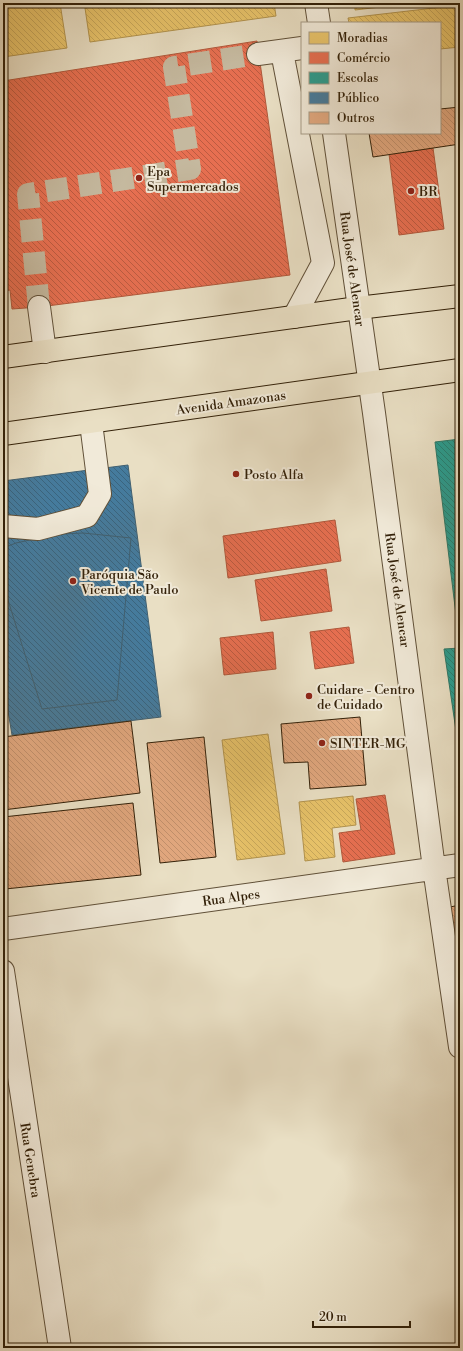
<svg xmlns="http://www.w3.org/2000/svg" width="463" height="1351" font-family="'Libre Bodoni',serif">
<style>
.homes{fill:url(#homes-back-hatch);stroke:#b2934d}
.shops{fill:url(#shops-back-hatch);stroke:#b1583b}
.schools{fill:url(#schools-back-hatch);stroke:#2d7867}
.public{fill:url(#public-back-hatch);stroke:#406071}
.building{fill:url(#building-back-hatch);stroke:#332109}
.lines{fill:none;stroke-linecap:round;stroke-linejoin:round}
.minor-tunnel{stroke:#c5b99f;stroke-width:22;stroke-dasharray:22 11;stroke-linecap:butt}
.minor-casing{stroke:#605038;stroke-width:24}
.major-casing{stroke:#332109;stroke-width:24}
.minor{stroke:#f1ead9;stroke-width:22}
.major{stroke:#e9dfc4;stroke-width:22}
.poi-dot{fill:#8f2418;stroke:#f1ead9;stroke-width:1.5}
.labels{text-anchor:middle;stroke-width:4;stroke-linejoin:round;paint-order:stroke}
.poi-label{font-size:13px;fill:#332109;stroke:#f1ead9;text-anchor:start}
.street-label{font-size:13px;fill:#332109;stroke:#f1ead9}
</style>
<defs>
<pattern id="homes-back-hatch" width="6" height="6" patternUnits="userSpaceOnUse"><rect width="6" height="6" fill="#e9c46a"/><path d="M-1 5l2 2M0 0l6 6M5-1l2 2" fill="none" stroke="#c8a85b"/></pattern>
<pattern id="shops-back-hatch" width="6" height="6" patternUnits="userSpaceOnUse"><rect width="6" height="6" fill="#e76f51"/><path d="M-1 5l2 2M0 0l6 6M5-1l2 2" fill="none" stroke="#bc5b41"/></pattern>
<pattern id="schools-back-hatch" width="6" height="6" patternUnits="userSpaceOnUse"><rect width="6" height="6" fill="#2a9d8f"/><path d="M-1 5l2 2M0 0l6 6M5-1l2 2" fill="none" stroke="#258073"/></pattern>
<pattern id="public-back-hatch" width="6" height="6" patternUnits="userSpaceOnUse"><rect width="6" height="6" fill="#457b9d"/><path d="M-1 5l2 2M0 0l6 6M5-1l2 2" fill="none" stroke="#3a647e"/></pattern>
<pattern id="building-back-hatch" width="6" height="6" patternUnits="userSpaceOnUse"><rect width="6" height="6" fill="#e2a87f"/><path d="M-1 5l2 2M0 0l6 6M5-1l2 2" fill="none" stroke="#c2906c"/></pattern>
</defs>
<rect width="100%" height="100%" fill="#e9dfc4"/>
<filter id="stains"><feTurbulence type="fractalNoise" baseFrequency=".005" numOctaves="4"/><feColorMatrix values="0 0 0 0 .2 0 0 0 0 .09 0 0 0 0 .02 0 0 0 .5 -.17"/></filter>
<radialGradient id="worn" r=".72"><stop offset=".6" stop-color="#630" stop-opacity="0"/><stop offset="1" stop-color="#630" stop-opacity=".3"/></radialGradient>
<path class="homes" d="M3,3h57l7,45 -64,9z
M124,3h150l2,13 -186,26 -5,-34z
M355,3h59l-59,7z
M460,5v42l-20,2v-26h-91l-1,-5z
M268,734l17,120 -48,6 -15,-120z
M353,796l3,29 -24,3 3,29 -30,4 -6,-59z"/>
<path class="shops" d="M257,41l33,234 -251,32 -27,2 -2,-19 -7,1v-210z
M433,148l11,81 -45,6 -10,-81z
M335,520l6,41 -113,17 -5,-42z
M326,569l6,42 -71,10 -6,-41z
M349,627l5,36 -39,6 -5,-37z
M273,632l3,37 -52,6 -4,-37z
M385,795l10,59 -52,8 -4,-29 22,-3 -5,-31z"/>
<path class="schools" d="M460,439v310l-1,2 -15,-102 16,-1 -25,-206z"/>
<path class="public" d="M128,465l33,252 -149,18 -9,-54v-200z
M83,533l48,5 -14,162 -75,9 -39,-125v-36l13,-5 23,-5 24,-4z"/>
<path class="building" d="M460,107v37l-87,13 -4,-24h71v-24z
M360,717l6,68 -56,4 -2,-27 -24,1 -3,-39z
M131,721l9,72 -137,17v-73z
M204,737l12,120 -56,6 -13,-120z
M133,803l8,72 -136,14 -2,-14v-58z
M460,905v68l-10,-66z"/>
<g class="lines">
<path class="minor-tunnel" d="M39,307l-11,-113 162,-25 -16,-102 84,-13"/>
<g class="minor-casing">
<path id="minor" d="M316,3l3,20
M282,52l41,211 -29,54
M258,54l44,-6
M334,133l40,280 60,455 26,179
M39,307l6,45
M3,526l35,3 49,-13 13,-22 -9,-71
M3,929l457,-64
M3,971l57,377"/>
</g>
<g class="major-casing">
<path id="major" d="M3,357l355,-49 102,-12
M3,434l457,-64"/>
</g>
<use href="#minor" class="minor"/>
<use href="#major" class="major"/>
</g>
<g class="poi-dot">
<circle cx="139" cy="178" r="4"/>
<circle cx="411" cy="191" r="4"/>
<circle cx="236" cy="474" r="4"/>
<circle cx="73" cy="581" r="4"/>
<circle cx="309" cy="696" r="4"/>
<circle cx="322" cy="743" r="4"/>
</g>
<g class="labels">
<g class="poi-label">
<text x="147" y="176">Epa<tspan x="147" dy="15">Supermercados</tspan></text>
<text x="419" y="196">BR</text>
<text x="244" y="479">Posto Alfa</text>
<text x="81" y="579">Paróquia São<tspan x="81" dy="15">Vicente de Paulo</tspan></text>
<text x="317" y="694">Cuidare - Centro<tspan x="317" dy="15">de Cuidado</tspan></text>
<text x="330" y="748">SINTER-MG</text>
</g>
<g class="street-label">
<text transform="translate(353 269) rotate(82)" y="5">Rua José de Alencar</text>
<text transform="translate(231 402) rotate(-8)" y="5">Avenida Amazonas</text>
<text transform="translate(398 590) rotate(82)" y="5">Rua José de Alencar</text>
<text transform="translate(231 897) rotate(-8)" y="5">Rua Alpes</text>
<text transform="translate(31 1160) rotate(81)" y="5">Rua Genebra</text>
</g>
</g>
<rect width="463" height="1351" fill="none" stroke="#e9dfc4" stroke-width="16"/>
<rect x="4" y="4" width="455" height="1343" fill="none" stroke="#332109" stroke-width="2"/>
<rect x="8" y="8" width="447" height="1335" fill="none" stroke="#332109"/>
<rect x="301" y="22" width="140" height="112" fill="#f1ead9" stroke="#a59a86"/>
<rect x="309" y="32" width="20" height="12" fill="#e9c46a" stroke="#a59a86"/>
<text x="337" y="42" font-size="12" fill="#332109">Moradias</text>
<rect x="309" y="52" width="20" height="12" fill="#e76f51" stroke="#a59a86"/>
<text x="337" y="62" font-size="12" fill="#332109">Comércio</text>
<rect x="309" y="72" width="20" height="12" fill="#2a9d8f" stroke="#a59a86"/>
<text x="337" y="82" font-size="12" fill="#332109">Escolas</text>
<rect x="309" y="92" width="20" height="12" fill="#457b9d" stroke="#a59a86"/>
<text x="337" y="102" font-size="12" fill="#332109">Público</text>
<rect x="309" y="112" width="20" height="12" fill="#e2a87f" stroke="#a59a86"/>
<text x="337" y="122" font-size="12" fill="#332109">Outros</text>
<path d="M313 1321v6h97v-6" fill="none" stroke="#332109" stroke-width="2"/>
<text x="319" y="1321" font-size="12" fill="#332109" stroke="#f1ead9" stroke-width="3" paint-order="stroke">20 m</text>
<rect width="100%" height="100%" filter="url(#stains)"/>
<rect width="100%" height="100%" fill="url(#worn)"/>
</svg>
